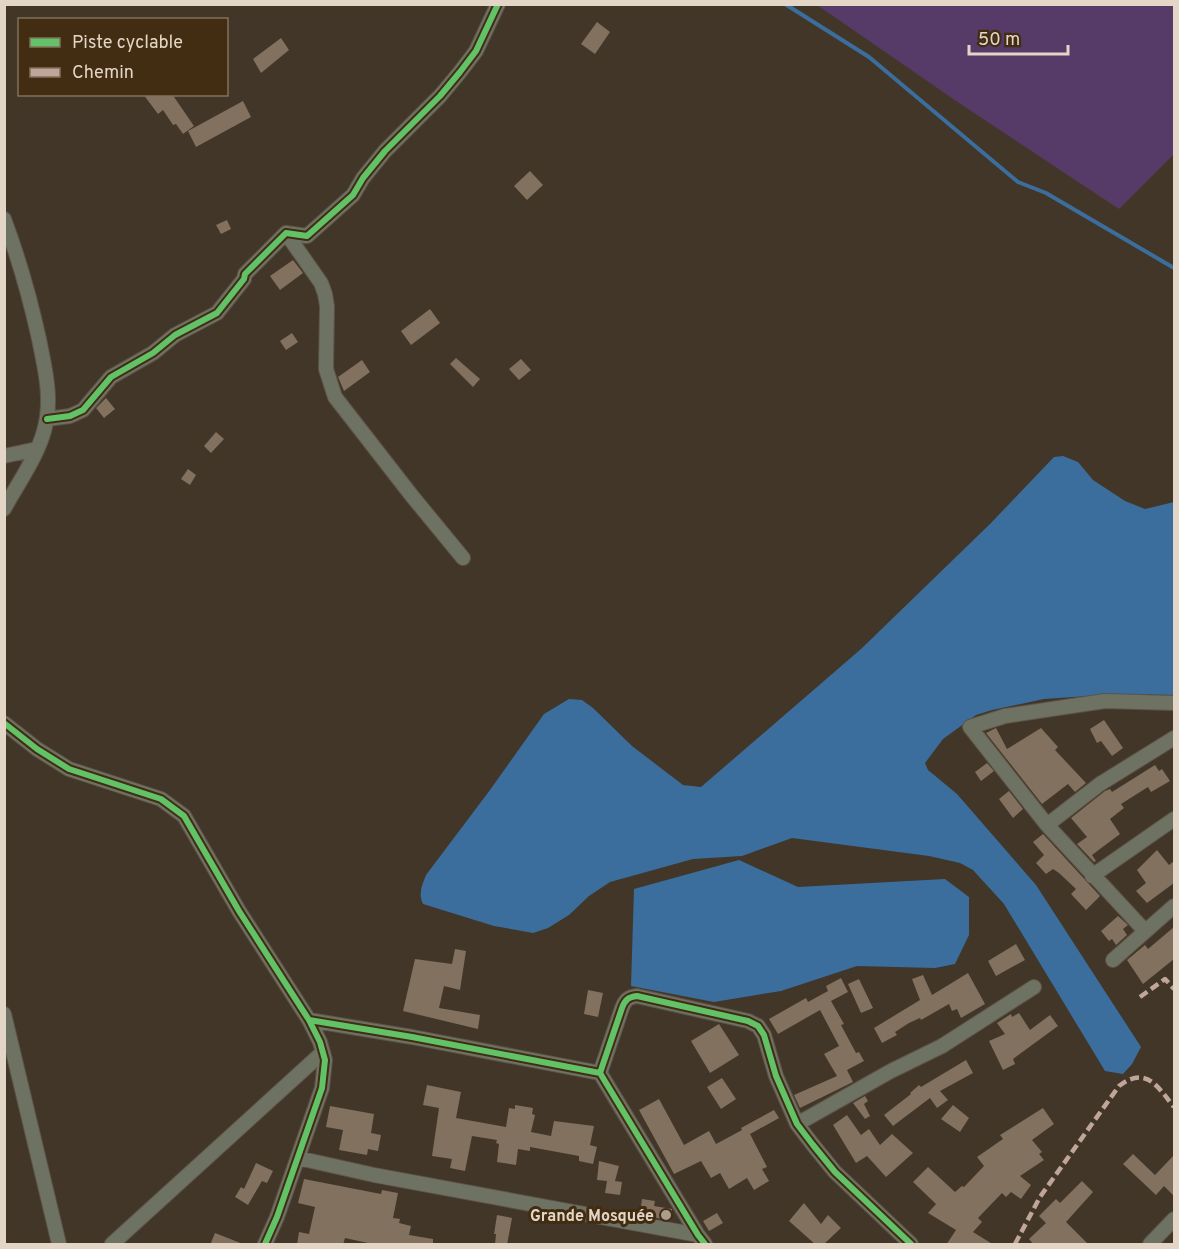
<svg xmlns="http://www.w3.org/2000/svg" width="1179" height="1249" font-family="Overpass,sans-serif">
<style>
.green{fill:#563a67}
.water{fill:#3b6e9c}
.lines{fill:none;stroke-linecap:round;stroke-linejoin:round}
.stream{stroke:#3b6e9c;stroke-width:4}
.building{fill:#81715e}
.minor-casing{stroke:#5d5347;stroke-width:16}
.minor{stroke:#6d7263;stroke-width:14}
.quiet{stroke:#c0a59a;stroke-width:4.5;stroke-dasharray:9 4.5;stroke-linecap:butt}
.cycleway-casing{stroke:#422c12;stroke-width:10}
.cycleway{stroke:#61c268;stroke-width:6}
.poi-dot{fill:#ab9e8f;stroke:#422c12;stroke-width:2}
.labels{text-anchor:middle;stroke-width:6;stroke-linejoin:round;paint-order:stroke}
.poi-label{font-size:16px;font-weight:bold;fill:#e4d6c7;stroke:#422c12;text-anchor:end}
</style>
<rect width="100%" height="100%" fill="#423628"/>
<path class="green" d="M817,5h357v149l-55,55 -160,-106z"/>
<path class="water" d="M1063,456l15,6 15,18 32,21 20,8 29,-7v193l-56,-1 -74,5 -52,11 -16,5 -33,24 -18,24 3,7 29,24 79,91 105,162 -9,17 -9,10 -18,-3 -101,-167 -31,-34 -13,-7 -31,-7 -137,-18 -50,18 -49,3 -83,23 -21,14 -20,19 -21,13 -15,5 -39,-7 -71,-22c-5,-10 -1,-19 3,-29l64,-85 54,-76 25,-15 13,1 11,8 39,38 51,39 18,2 160,-138 129,-125 64,-67z
M739,860l59,27 147,-8 24,18v38l-14,29 -20,4 -78,-2 -76,25 -67,11 -83,-16 3,-97z"/>
<g class="lines">
<path class="stream" d="M785,4l84,53 149,125 28,11 128,75"/>
</g>
<path class="building" d="M597,22l13,10 -15,22 -14,-10z
M281,38l8,12 -28,23 -8,-14z
M143,94h29l22,32 -11,8 -7,-10 -3,1 -10,-15 -5,4z
M243,101l8,16 -55,30 -8,-16z
M530,171l13,14 -16,15 -13,-14z
M227,220l4,9 -10,5 -5,-9z
M293,260l10,13 -23,17 -10,-14z
M430,309l10,14 -29,22 -10,-14z
M292,333l6,9 -12,8 -6,-9z
M456,358l24,21 -7,8 -23,-23z
M521,359l10,11 -12,10 -10,-11z
M362,360l8,12 -26,19 -6,-14z
M106,398l9,11 -11,9 -8,-10z
M216,432l8,7 -13,14 -7,-7z
M188,469l8,6 -6,10 -9,-6z
M1104,720l19,28 -11,8 -11,-15 -4,2 -7,-14z
M996,728l11,21 34,-21 17,19 -3,3 31,33 -11,9 -7,-8 -26,20 -56,-71z
M987,763l7,8 -13,10 -6,-9z
M1155,765l4,6 3,-2 8,12 -19,11 -3,-5 -27,17 3,4 -14,11 10,15 -28,21 4,6 -2,1 -17,-18 10,-7 -16,-19 34,-27 5,-2 2,3z
M1009,791l14,18 -10,9 -14,-19z
M1043,834l57,62 -14,14 -15,-16 5,-5 -17,-16 -6,-4 -7,5 -10,-11 8,-8 -11,-13z
M1157,850l12,15 5,-4v22l-27,20 -11,-12 10,-8 -9,-13z
M1118,916l10,9 -5,4 4,6 -11,10 -4,-6 -3,2 -8,-10z
M1174,927v32l-31,25 -16,-24 18,-15 3,4z
M1016,944l9,16 -29,16 -8,-15z
M455,949l11,2 -6,39 -16,-4 -5,22 41,7 -2,14 -75,-18 12,-52 37,5z
M968,973l17,31 -24,14 -4,-9 -5,2 -3,-7 -28,16 -1,-2 -11,5 -14,9 2,3 -15,8 -8,-15 46,-28 -8,-21 11,-4 9,20z
M841,978l7,14 -17,9 13,23 -3,1 15,28 3,-1 5,9 -17,9 6,12 -53,26 -6,-13 43,-19 -13,-22 15,-8 -19,-36 -42,24 -9,-15 37,-21 2,4 20,-11 -2,-5z
M859,979l14,29 -12,5 -13,-29z
M588,990l15,3 -5,24 -14,-3z
M1019,1013l11,17 20,-15 8,11 -45,33 2,5 -12,6 -14,-29 16,-7 -8,-11 14,-9 1,3z
M719,1024l20,31 -29,18 -19,-32z
M966,1060l7,13 -33,18 8,9 -11,8 -7,-10 -37,28 -9,-11 27,-21 -1,-1 9,-8 2,2z
M722,1078l14,21 -15,10 -14,-22z
M427,1085l34,7 -5,26 50,9 3,-19 6,1v-4l18,3 -1,6 3,1 -4,17 20,4 3,-15 40,5 -4,19 7,2 -4,17 -14,-3v-5l-49,-9v4l-12,-2 -2,16 -19,-3 2,-18 -3,-1 1,-3 -25,-4 -7,35 -15,-3 2,-9 -20,-3 7,-48 -16,-3z
M865,1096l3,5 -4,3 6,12 -5,3 -12,-16z
M659,1099l25,46 25,-14 7,13 26,-14 -1,-2 33,-18 5,8 -29,16 17,33 -5,2 7,12 -15,9 -7,-12 -18,11 -9,-16 -9,5 -10,-17 -27,13 -35,-64z
M953,1105l16,13 -9,14 -19,-13z
M330,1106l44,8 -3,19 10,2 -3,16 -10,-2 -1,6 -28,-5 4,-20 -17,-3z
M1043,1108l11,16 -22,16 10,12 -3,2 5,6 -24,16 11,9 -10,14 -10,-7 -5,5 -4,-4 -24,25 4,4 -9,10 21,13h-48l10,-15 -28,-17 8,-9 -23,-22 15,-15 27,25 7,-6 2,1 20,-21 -7,-9 26,-18 -3,-4z
M847,1115l14,20 8,-6 11,16 12,-11 21,19 -27,24 -19,-21 -11,7 -23,-38z
M1133,1154l22,21 19,-20v41l-10,-10 -8,9 -33,-31z
M599,1161l20,5 -4,15 7,1 -2,13 -15,-2 2,-12 -10,-1z
M256,1163l17,8 -6,12 -5,-2 -14,24 -13,-8 6,-10 3,2z
M304,1179l77,15 1,-4 16,3 -5,25 7,1 -1,4 12,3 -2,9 24,4v6h-56l-32,-7 -2,7h-46l2,-13 10,2 6,-27 -17,-4z
M1082,1181l11,11 -27,30 23,23h-55l-5,-6 17,-16 -7,-7 17,-17 4,4z
M642,1199l13,2 -1,5 18,3 -2,12 -30,-7z
M804,1203l17,21 7,-9 13,13 -18,17h-7l-27,-24z
M717,1213l6,10 -14,8 -6,-10z
M497,1215l15,3 -5,27h-12l1,-11h-2z
M215,1233l28,11v1h-33z"/>
<g class="lines">
<g class="minor-casing">
<path id="minor" d="M4,219c15,40 26,79 35,120 6,30 14,61 5,92 -7,26 -27,54 -40,78
M286,233l35,50 4,11 2,12 -1,63 9,28 77,99 51,62
M47,419l23,-3 13,-6 28,-33 42,-24 22,-18 42,-22 27,-34 1,-5 41,-41 21,3 46,-41 10,-17 22,-27 55,-55 20,-24 16,-21 22,-47
M4,456l33,-7
M4,723l33,26 32,20 92,30 23,17 55,95 70,109 11,22 5,18 -3,28 -45,129 -12,27
M1047,825l53,-41 74,-46
M1092,876l82,-57
M1145,931l-98,-106 -77,-98 35,-11 100,-15 69,2
M1113,960l61,-54
M4,1014l55,230
M309,1020l103,17 188,36 98,162 7,9
M600,1073l22,-65c3,-8 6,-11 15,-12l111,25 10,5 6,9 12,41 21,48 16,21 22,27 76,72
M797,1124l94,-53 51,-25 92,-59
M298,1158l76,17 324,60
M112,1244l211,-192
M1150,1244l24,-25"/>
</g>
<use href="#minor" class="minor"/>
<path class="quiet" d="M1140,997l25,-18 9,10
M1015,1244l25,-47 79,-111c27,-21 39,1 55,21"/>
<g class="cycleway-casing">
<path id="cycleway" d="M47,419l23,-3 13,-6 28,-33 42,-24 22,-18 42,-22 27,-34 1,-5 41,-41 21,3 46,-41 10,-17 22,-27 55,-55 20,-24 16,-21 22,-47
M4,723l33,26 32,20 92,30 23,17 55,95 70,109 11,22 5,18 -3,28 -45,129 -12,27
M309,1020l103,17 188,36 98,162 7,9
M600,1073l22,-65c3,-8 6,-11 15,-12l111,25 10,5 6,9 12,41 21,48 16,21 22,27 76,72"/>
</g>
<use href="#cycleway" class="cycleway"/>
</g>
<circle class="poi-dot" cx="666" cy="1215" r="6"/>
<g class="labels">
<g class="poi-label">
<text x="654" y="1221">Grande Mosquée</text>
</g>
</g>
<rect width="1179" height="1249" fill="none" stroke="#e4d6c7" stroke-width="12"/>
<rect x="18" y="18" width="210" height="78" fill="#422c12" stroke="#83705a" stroke-width="1.5"/>
<rect x="30" y="38" width="30" height="9" fill="#61c268" stroke="#83705a" stroke-width="1.5"/>
<text x="72" y="48" font-size="18" fill="#e4d6c7">Piste cyclable</text>
<rect x="30" y="68" width="30" height="9" fill="#c0a59a" stroke="#83705a" stroke-width="1.5"/>
<text x="72" y="78" font-size="18" fill="#e4d6c7">Chemin</text>
<path d="M969 45v9h99v-9" fill="none" stroke="#e4d6c7" stroke-width="3"/>
<text x="978" y="45" font-size="18" fill="#e4d6c7" stroke="#422c12" stroke-width="4.5" paint-order="stroke">50 m</text>
</svg>
